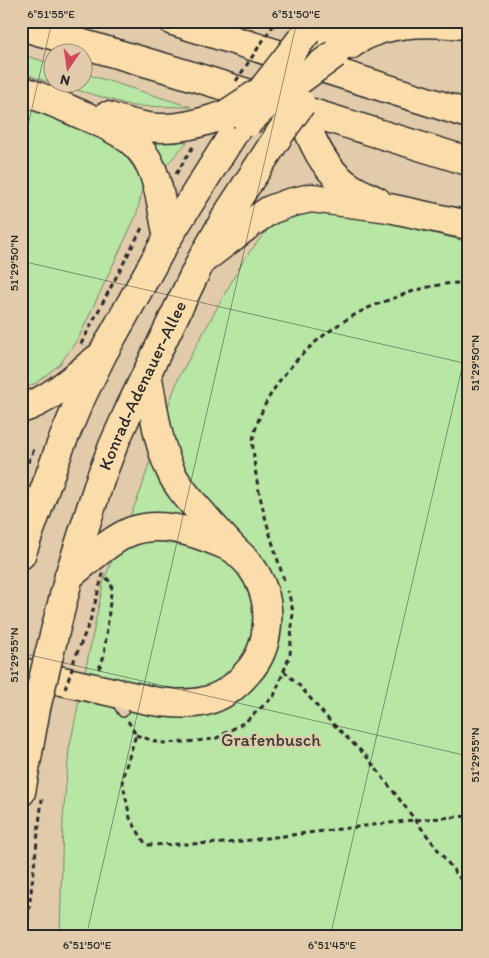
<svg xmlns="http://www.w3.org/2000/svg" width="489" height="958" font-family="Itim,sans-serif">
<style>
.green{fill:#b8e6a5;stroke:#728868}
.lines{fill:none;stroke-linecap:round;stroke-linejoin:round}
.service-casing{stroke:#2b2b2b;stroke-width:12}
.primary-casing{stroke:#2b2b2b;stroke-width:31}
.motorway-casing{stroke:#2b2b2b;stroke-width:31}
.path{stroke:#2b2b2b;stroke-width:3;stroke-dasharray:5 4;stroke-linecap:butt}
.service{stroke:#e1cbaa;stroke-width:9}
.primary{stroke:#fbddab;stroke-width:28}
.motorway{stroke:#fbddab;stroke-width:28}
.primary-bridge-casing{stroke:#2b2b2b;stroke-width:31;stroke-linecap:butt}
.path-bridge{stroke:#2b2b2b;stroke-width:3;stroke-dasharray:5 4;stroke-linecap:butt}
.primary-bridge{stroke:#fbddab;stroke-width:28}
.ticks{fill:none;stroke:#2b2b2b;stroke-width:1;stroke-opacity:0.45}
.labels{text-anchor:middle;stroke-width:4;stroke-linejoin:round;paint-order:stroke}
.street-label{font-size:18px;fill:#2b2b2b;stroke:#e1cbaa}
.park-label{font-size:18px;fill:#393e37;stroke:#e1cbaa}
.neatline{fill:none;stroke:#2b2b2b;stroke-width:2}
.ticks-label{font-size:12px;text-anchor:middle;fill:#2b2b2b}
</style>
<rect width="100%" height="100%" fill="#e1cbaa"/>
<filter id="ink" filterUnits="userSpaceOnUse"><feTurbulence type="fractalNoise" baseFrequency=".02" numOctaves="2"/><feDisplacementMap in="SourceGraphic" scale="10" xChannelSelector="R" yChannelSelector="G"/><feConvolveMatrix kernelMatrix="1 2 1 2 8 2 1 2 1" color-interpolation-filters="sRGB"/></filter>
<g filter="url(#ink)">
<path class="green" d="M21,54l31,10v18h30l1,-9 108,34 -58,-1 -91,-26 -21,-8z
M21,107l72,26 19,10 15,15 14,20 1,14 -6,24 -57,121 -19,27 -24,19 -15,6z
M136,136l51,6 -24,27z
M281,213h72l115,29v695h-408l3,-118 6,-69 35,-170 37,-90 19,-62 19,-51 65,-118z"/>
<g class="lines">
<g class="service-casing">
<path id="service" d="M111,700l7,4 5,8"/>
</g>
<g class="primary-casing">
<g id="primary">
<path d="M311,55l18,-16 25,-18"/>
<path d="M21,409c29,-9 52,-31 76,-50"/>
<path d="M21,555l39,-108 18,-43 24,-49 66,-118 74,-117"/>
<path d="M69,576c18,-14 42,-37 63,-45 20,-7 42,-4 61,2 13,4 25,9 37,14"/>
<path id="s1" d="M49,655l20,-79 32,-99 12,-31 17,-38 71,-147 28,-49 52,-80"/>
<path d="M21,672l132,29c39,6 68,4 95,-29 12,-13 18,-31 19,-48 2,-22 -5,-43 -18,-60 -5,-6 -11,-11 -16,-16 -10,-10 -19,-21 -28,-31 -12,-14 -27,-29 -34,-45 -14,-29 -18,-68 -24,-99"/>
<path d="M21,792l15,-84"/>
</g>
</g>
<g class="motorway-casing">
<path id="motorway" d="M173,21l295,93
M21,26l148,43 299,92
M350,45c7,-5 13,-9 21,-12 30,-13 64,-10 97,-8
M21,90c17,6 34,13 50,20 27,12 61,23 76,49 13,23 15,53 21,78
M107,116c14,5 28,9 42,11 26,4 52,-4 76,-12
M306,124c9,25 22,50 47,65 7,4 16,8 24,12
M201,261l54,-41 15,-10 19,-7 22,-5 78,10 79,17"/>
</g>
<path class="path" d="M176,174l18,-29
M81,344l62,-118
M21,479l14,-32
M284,580c-12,-39 -26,-80 -30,-121 0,-6 -2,-13 -1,-19 10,-55 61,-105 109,-129 12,-6 24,-10 35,-14 23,-9 47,-15 71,-14
M73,663l17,-42 13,-47 9,10 -8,72 -5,13
M284,671l14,13 31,36 38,37 101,132
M128,721l8,14 -14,44 8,39 16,27 80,-2 188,-23 54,-4
M136,735l24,8 26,-1 29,-3 30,-17 29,-26 16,-41 3,-44 -5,-20
M27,937v-11l15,-127"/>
<use href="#service" class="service"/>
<use href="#primary" class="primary"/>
<use href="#motorway" class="motorway"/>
<g class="primary-bridge-casing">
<path id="primary-bridge" d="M251,106l8,-12 48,-62
M225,115l38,-25
M248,122l19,-18 68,-50
M281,132l20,-28
M36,708l13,-53"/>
</g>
<path class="path-bridge" d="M236,81l40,-60
M65,689l8,-23"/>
<use href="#primary-bridge" class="primary-bridge"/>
</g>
</g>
<path class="ticks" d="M21,156l31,-135M21,261l447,103M21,653l447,103M86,937l211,-916M330,937l138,-595"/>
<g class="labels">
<g class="street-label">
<text dy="6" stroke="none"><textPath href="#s1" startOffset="286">Konrad-Adenauer-Allee</textPath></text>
</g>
<g class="park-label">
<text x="271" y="746">Grafenbusch</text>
</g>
</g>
<rect width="489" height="958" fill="none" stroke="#e1cbaa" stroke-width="55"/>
<g transform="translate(68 68) rotate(193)"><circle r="24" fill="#e1cbaa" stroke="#988b77"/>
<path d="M0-4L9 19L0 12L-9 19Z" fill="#d1495b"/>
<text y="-8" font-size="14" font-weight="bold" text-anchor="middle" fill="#2b2b2b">N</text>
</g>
<rect x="28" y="28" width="434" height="902" class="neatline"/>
<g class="ticks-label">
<text x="51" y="18">6°51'55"E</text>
<text x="296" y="18">6°51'50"E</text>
<text transform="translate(14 263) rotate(-90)" y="4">51°29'50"N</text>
<text transform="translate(475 363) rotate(-90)" y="4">51°29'50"N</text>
<text transform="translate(14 655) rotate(-90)" y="4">51°29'55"N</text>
<text transform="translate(475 755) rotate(-90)" y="4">51°29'55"N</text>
<text x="87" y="949">6°51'50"E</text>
<text x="332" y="949">6°51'45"E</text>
</g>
</svg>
